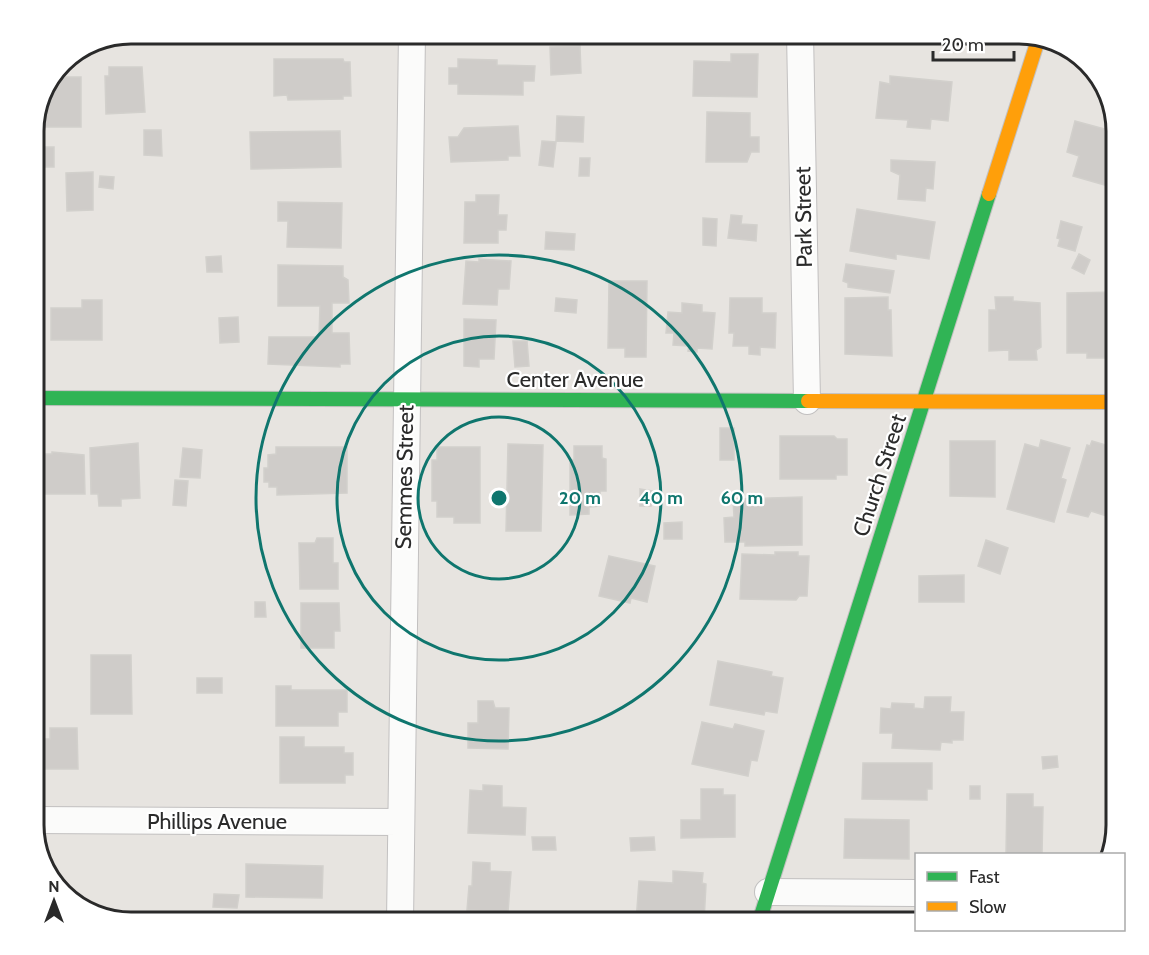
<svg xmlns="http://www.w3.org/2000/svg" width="1149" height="955" font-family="Cabin,sans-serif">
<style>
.building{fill:#cfccc9;stroke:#d2d0cc;stroke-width:1.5}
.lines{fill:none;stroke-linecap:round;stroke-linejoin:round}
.street-casing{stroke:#c2c0c0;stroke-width:28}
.fast-casing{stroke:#c2c0c0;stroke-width:16}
.slow-casing{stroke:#c2c0c0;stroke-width:16}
.street{stroke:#fbfbfa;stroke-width:26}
.fast{stroke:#30b455;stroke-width:14}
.slow{stroke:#ff9f0a;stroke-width:14}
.ring{fill:none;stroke:#0f766e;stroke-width:3}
.labels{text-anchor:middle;stroke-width:4.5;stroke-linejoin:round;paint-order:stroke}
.street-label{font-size:22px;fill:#2a2a2a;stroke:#fff}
.rim{fill:none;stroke:#2a2a2a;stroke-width:3}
.centre{fill:#0f766e;stroke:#fff;stroke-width:3}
.ring-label{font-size:18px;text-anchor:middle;font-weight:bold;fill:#0f766e;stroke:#fff;stroke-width:4.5;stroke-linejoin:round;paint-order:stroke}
</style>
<rect width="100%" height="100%" fill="#e7e4e0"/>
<path class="building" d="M457,33h63v3h-63z
M552,33h28v6l-28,1z
M580,46l1,27 -30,2 -1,-28z
M731,54h27l-1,43 -64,-1 1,-35 37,1z
M274,59h69l1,3h6l1,34h-8v3l-55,1 -1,-5 -13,1z
M458,59l39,1v5l38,1 -1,15h-11v14l-65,-1v-10h-9v-16h9z
M109,67h33l3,45 -39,2 -1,-38h4z
M59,72h5v5h17v50h-43v-14z
M890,76l62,6 -4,39 -17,-2 -1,10 -23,-2 1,-7 -32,-2 4,-36 10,2z
M707,112l43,1v24h9v15h-8l-4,10h-41z
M557,116l27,1 -1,25 -27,-1z
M1075,121l41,11 -1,56 -42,-12 6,-20 -12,-4z
M518,126l2,30h-12v4l-57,2 -2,-25h9l6,-9z
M144,130h17l1,26 -18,-1z
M340,131l1,36 -90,2 -1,-37z
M542,141l14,1 -3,25 -14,-2z
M42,147h12v20h-12z
M580,158h10l-1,18h-10z
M891,160l44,2 -2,27 -7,-1 -1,13 -27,-2 2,-24 -9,-4z
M93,172v38l-26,1 -1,-38z
M100,176l14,1 -1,12 -14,-2z
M476,195h23l-1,20h9l-1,15h-8v13h-34l1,-41h11z
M278,202l64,1 -1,45 -54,-1 1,-26h-10z
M857,209l78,13 -6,37 -33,-5v5l-46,-8z
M731,215l11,1 -1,8 16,1 -1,16 -28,-3z
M703,218l14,1 -1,27 -13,-1z
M1061,221l21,6 -7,24 -17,-5 2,-7 -3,-1z
M546,232l29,2 -1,16 -29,-1z
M1079,254l11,6 -6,14 -12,-6z
M221,256l1,16h-15l-1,-15z
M479,259l32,2 -2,28h-11l-1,16 -34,-1 3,-43 13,1z
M846,264l48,7 -4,22 -42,-6v-4l-5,-2z
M278,265l65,1v11l5,3 1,23h-17v30h17l1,31h-10v3l-72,-3 1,-27h50l1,-31h-42z
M609,281h38l-1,76h-21v-9h-17z
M1116,292v66h-29v-5h-20v-60z
M888,297v13h3l1,46 -47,-2v-56z
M995,297h18v4l27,2 1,44 -5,3 1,10h-28v-10l-20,1v-41h7z
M556,298l21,2 -1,13 -21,-2z
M730,298h32v15h14l-1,35 -15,-1v8l-11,-1v-8h-16l1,-13h-5z
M82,300h20v40h-51v-32h31z
M682,303l20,2v7l13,1 -3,36 -15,-1v4l-9,-1 1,-5 -16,-1 1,-12h-8l2,-21 14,1z
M238,317l1,25 -19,1 -1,-25z
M464,319l32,1 -2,39h-15v8l-15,-1z
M513,341h14l2,25 -14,1z
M720,428h14v32h-14z
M780,436h54l3,3h10v36h-11v4h-56z
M1041,440l29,8 -9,30 5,2 -12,42 -47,-13 18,-65 14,4z
M950,441h45v56l-45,-1z
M1092,441l24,7v71l-25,-8 -3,6 -21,-5 20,-67 3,1z
M138,443l2,55 -19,1v7h-22l-1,-12h-7l-1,-46z
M508,444l35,1 -2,86h-35z
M574,446h28v12l4,1v32h-6v15l-11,1v7l-19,1v-55h4z
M276,447h71v46l-70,2v-8h-8v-5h-5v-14h4v-13l8,-1z
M437,447h43v76h-26v-6h-17v-16h-5v-41h5z
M183,448l19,2 -2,28 -20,-1z
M52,452l32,3 1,39h-52v-40h19z
M175,480l13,1 -2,25 -13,-1z
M640,489l12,2 -1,15h-11z
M802,497v48l-57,1v-4h-20l-1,-24 10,-1 -1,-18z
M682,522v17h-18v-16z
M317,538h16v25h5v26h-38l-1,-46h16z
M986,540l22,8 -8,26 -22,-8z
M775,552h23v4h11l-2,40h-8l-3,4 -56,-1 2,-45 33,1z
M609,556l46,10 -8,36 -16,-4 -1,5 -31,-7z
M964,575v27h-45v-26z
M255,602h10l1,15h-11z
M301,603h38l1,28h-6v17h-33z
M91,655h40l1,59h-41z
M718,661l54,11 -1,4 12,2 -6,35 -12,-2 -1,4 -54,-10z
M197,678h25v15h-25z
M276,686h15v4h56v22h-9v14h-62z
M925,697h26l-1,15h14l-1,28h-11v3l-11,-1 -1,8 -48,-2 1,-15h-13l1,-25 10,1 1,-6 22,1v4l10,1z
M478,701h15l2,7h14l-1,41 -40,-1v-25h10z
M702,722l31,7 2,-5 29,7 -7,30 -6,-1 -3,16 -56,-12z
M50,728h27l1,41h-45v-30h17z
M280,737h24v10h40v6h9v22h-8v8h-65z
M1057,756l1,11 -15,2 -1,-12z
M863,763h69v26h-5v11l-65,-1z
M483,785l19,1v21l24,1 -1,27 -57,-2 2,-43 13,1z
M970,786h10v13h-10z
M701,789h22v6h12v42l-54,1v-18h20z
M1007,794h26v13h10l-1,47h-36z
M845,819l64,1v39l-65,-1z
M532,837h23l1,13h-23z
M654,837l1,13 -24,1 -1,-13z
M473,862l17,1v8l21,1 -3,40 -41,-2 2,-24h3z
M246,864l77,2 -1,32 -76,-1z
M673,871l30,2 -1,10 4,1 -2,38h-68l3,-41 34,2z
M214,894l25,1 -2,13 -24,-1z
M824,920h72v2h-72z"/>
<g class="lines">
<g class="street-casing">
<path id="street" d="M800,33l7,368
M33,820l367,2
M768,892l148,1
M400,922l12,-889"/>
</g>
<g class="fast-casing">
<path id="fast" d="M33,398l775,3
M759,922l230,-728"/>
</g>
<g class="slow-casing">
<path id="slow" d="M989,194l49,-154
M808,401l308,1"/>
</g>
<use href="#street" class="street"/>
<use href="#fast" class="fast"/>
<use href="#slow" class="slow"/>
</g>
<g class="ring">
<circle cx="499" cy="498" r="81"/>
<circle cx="499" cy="498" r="162"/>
<circle cx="499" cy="498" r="243"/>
</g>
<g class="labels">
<g class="street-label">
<text transform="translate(803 217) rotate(-91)" y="8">Park Street</text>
<text x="575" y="387">Center Avenue</text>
<text transform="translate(879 475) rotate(-72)" y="8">Church Street</text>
<text transform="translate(404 477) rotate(-89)" y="8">Semmes Street</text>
<text x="217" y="829">Phillips Avenue</text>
</g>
</g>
<path d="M0 0H1149V955H0ZM131 44H1019A87 87 0 0 1 1106 131V825A87 87 0 0 1 1019 912H131A87 87 0 0 1 44 825V131A87 87 0 0 1 131 44Z" fill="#fff" fill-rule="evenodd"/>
<path class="rim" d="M131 44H1019A87 87 0 0 1 1106 131V825A87 87 0 0 1 1019 912H131A87 87 0 0 1 44 825V131A87 87 0 0 1 131 44Z"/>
<circle cx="499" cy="498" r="9" class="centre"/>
<g class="ring-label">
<text x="580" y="504">20 m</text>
<text x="661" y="504">40 m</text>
<text x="742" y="504">60 m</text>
</g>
<rect x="915" y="853" width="210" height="78" fill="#ffffff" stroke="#aaaaaa" stroke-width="1.5"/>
<rect x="927" y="872" width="30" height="9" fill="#30b455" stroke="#aaaaaa" stroke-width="1.5"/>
<text x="969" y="883" font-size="18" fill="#2a2a2a">Fast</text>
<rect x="927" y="902" width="30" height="9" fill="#ff9f0a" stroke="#aaaaaa" stroke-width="1.5"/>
<text x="969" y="913" font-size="18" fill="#2a2a2a">Slow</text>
<g transform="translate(54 901)" stroke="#ffffff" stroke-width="4.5" paint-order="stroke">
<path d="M0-4.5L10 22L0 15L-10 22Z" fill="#2a2a2a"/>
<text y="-9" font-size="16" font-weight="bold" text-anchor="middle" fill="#2a2a2a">N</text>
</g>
<path d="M933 51v9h81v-9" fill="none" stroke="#2a2a2a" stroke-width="3"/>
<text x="942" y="51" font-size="18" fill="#2a2a2a" stroke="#ffffff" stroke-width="4.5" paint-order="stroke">20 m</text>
</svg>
